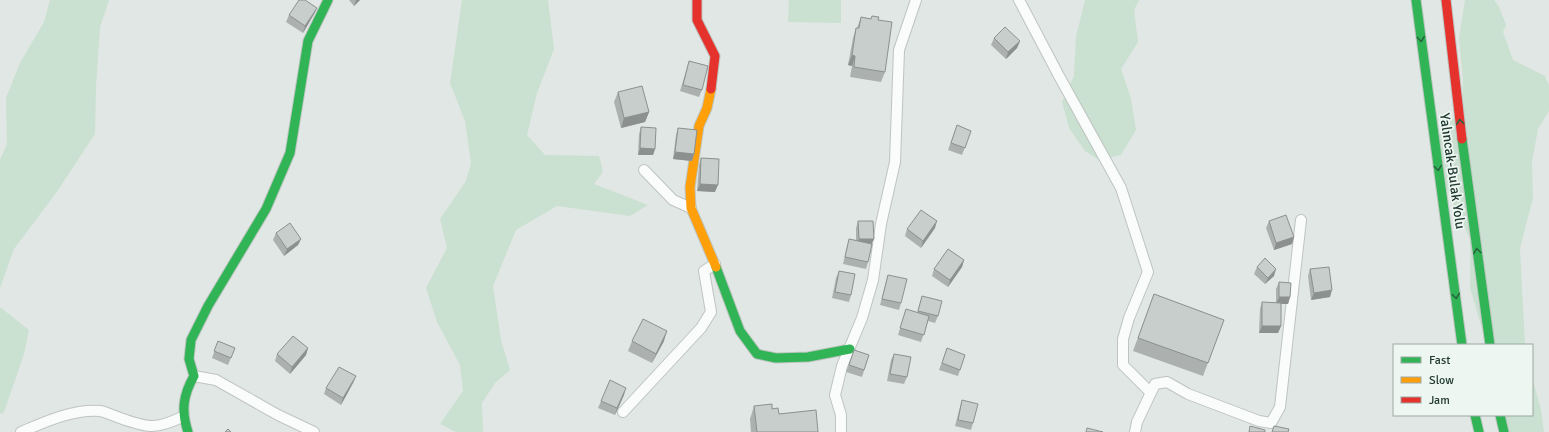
<svg xmlns="http://www.w3.org/2000/svg" width="1549" height="432" font-family="Signika,sans-serif">
<style>
.green{fill:#cae0d0}
.lines{fill:none;stroke-linecap:round;stroke-linejoin:round}
.street-casing{stroke:#bec4c1;stroke-width:12}
.fast-casing{stroke:#bdc5c1;stroke-width:11}
.slow-casing{stroke:#bdc5c1;stroke-width:11}
.jam-casing{stroke:#bdc5c1;stroke-width:11}
.street{stroke:#fafbfb;stroke-width:10}
.fast{stroke:#30b455;stroke-width:9}
.slow{stroke:#ff9f0a;stroke-width:9}
.jam{stroke:#e5322d;stroke-width:9}
.wall{fill:#acb1af}
.shaded-wall{fill:#8c908e}
.building{fill:#c8cecb;stroke:#8c908e}
.oneway{stroke:#26643e}
.labels{text-anchor:middle;stroke-width:3.5;stroke-linejoin:round;paint-order:stroke}
.street-label{font-size:14px;fill:#203931;stroke:#eef6f2}
</style>
<rect width="100%" height="100%" fill="#e1e7e4"/>
<path class="green" d="M50,0h59l-9,27 -4,60 -1,47 -39,59 -42,56 -14,39v-128l7,-16 -1,-46 14,-35 24,-41z
M462,0h86l6,49 -17,44 -10,42 18,20 54,1 4,16 -9,12 54,21 -18,11 -73,-10 -41,24 -23,56 8,54 9,30 -15,13 -13,20 1,29h-27l-16,-8 23,-33 -3,-26 -23,-43 -11,-34 21,-40 -7,-29 26,-38 5,-18 -6,-42 -15,-38z
M789,0h52v23l-53,-1z
M1085,0h54l-5,10 4,32 -17,27 10,30 5,31 -15,25 -22,5 -14,-9 -16,-23 -7,-26 12,-26 2,-39z
M1465,0h29l5,7 7,18 -3,7 10,28 32,16 4,10v25l-11,18 -6,32 1,37 -13,50 5,97h-38l-17,-57v-49l-33,-71 1,-32 24,-28 1,-27 -4,-43z
M0,307l29,23 -5,24 -20,58 -4,2z
M1532,377l9,33 3,22h-40l-5,-17h33z"/>
<g class="lines">
<g class="street-casing">
<path id="street" d="M1019,0l40,76 62,112 27,84 -19,46 -6,21v26l28,28
M644,170l29,30 18,8
M194,376l22,4 62,35 36,17
M623,412l78,-84 10,-16 -7,-41 11,-7
M21,432c24,-10 51,-23 79,-21 6,1 14,5 20,7 28,10 36,12 64,-2
M841,432v-17l-6,-20 7,-29 20,-48 11,-38 8,-56 14,-62 4,-112 17,-50
M1135,432l2,-10 18,-38 12,-2 21,12 71,27 12,2 9,-16 21,-187"/>
</g>
<g class="fast-casing">
<path id="fast" d="M1416,0l46,345
M1462,139l28,206
M716,267l24,64 17,23 19,4 32,-1 42,-8
M1475,415l4,17
M1500,415l4,17
M188,432c-7,-21 -5,-37 6,-56l-5,-17 2,-19 17,-34 58,-97 24,-56 18,-112 20,-41"/>
</g>
<g class="slow-casing">
<path id="slow" d="M711,89l-4,19 -8,18 -9,61 1,21 25,59"/>
</g>
<g class="jam-casing">
<path id="jam" d="M697,0v20l18,36 -4,33
M1446,0l16,139"/>
</g>
<use href="#street" class="street"/>
<use href="#fast" class="fast"/>
<use href="#slow" class="slow"/>
<use href="#jam" class="jam"/>
</g>
<path class="wall" d="M349,0h11l-6,6z
M317,8l-3,6 -11,19 -17,-11 3,-7z
M872,16l6,4 7,52 -4,10 -31,-5 2,-11 -4,-1 5,-27 3,-10h1l4,-11 10,2z
M994,38l26,3 -3,7 -11,11 -15,-14z
M689,61l13,29 -3,7 -19,-6z
M618,92l31,20 -4,10 -24,6 -7,-26z
M957,125l14,6 -9,24 -14,-5z
M641,127l14,22 -2,6h-15l1,-21z
M678,128l16,26 -2,7 -19,-2 3,-24z
M701,158l14,34 -18,-1 2,-26z
M858,221l14,23 -4,18 -2,7 -23,-5 4,-18 2,-7 7,1v-12z
M1269,221l25,16 -2,7 -18,6 -8,-22z
M935,228l-14,20 -16,-12 2,-7z
M276,233l25,6 -3,6 -14,11 -11,-16z
M964,260l-2,7 -14,20 -16,-11 2,-7z
M1257,267l17,9 -9,8 -11,-10z
M1310,269l20,28 -19,3 -3,-24z
M839,271l12,24 -2,7 -17,-4 4,-20z
M888,275l13,28 -2,7 -19,-5 6,-23z
M1279,282l11,15 -2,7h-7v22l-3,7h-19l1,-24 2,-7 14,1v-14z
M1154,294l70,26 -21,56 -70,-25z
M922,296l16,20 -3,7 -7,-2 -7,21 -23,-7 8,-26 11,4z
M218,341l17,7 -7,17 -16,-7z
M632,341h32l-12,22 -24,-12z
M308,348l-2,7 -16,19 -15,-13 2,-7z
M947,348l18,7 -7,21 -19,-6z
M854,350l15,5 -7,22 -16,-5z
M894,354l13,23 -3,7 -17,-3 4,-21z
M356,376l-3,7 -12,22 -17,-11 2,-6z
M624,395l-9,20 -17,-7 3,-7z
M962,400l11,23 -2,7 -16,-4 5,-19z
M754,406l18,3 7,5 39,18h-67l-1,-13z"/>
<path class="shaded-wall" d="M356,0h4l-6,6z
M317,8l-3,6 -11,19 2,-7z
M1020,41l-3,7 -11,11 2,-7z
M852,55l3,1 -3,10 -4,-1z
M649,112l-4,10 -24,6 3,-10z
M640,148l15,1 -2,6h-15z
M675,152l19,2 -2,7 -19,-2z
M700,184l18,1 -3,7 -18,-1z
M937,221l-2,7 -14,20 2,-7z
M1294,237l-2,7 -18,6 2,-7z
M301,239l-3,6 -14,11 3,-7z
M859,239h15l-3,6 -15,1z
M964,260l-2,7 -14,20 2,-7z
M1276,269l-2,7 -9,8 3,-6z
M1332,290l-2,7 -19,3 3,-7z
M1279,297h11l-2,7h-12z
M1262,326h19l-3,7h-19z
M667,331l-3,10 -12,22 4,-9z
M308,348l-2,7 -16,19 2,-7z
M356,376l-3,7 -12,22 2,-7z
M626,388l-2,7 -9,20 2,-7z"/>
<path class="building" d="M299,0h6l12,8 -12,18 -16,-11z
M872,16l7,1 -1,3 14,2 -7,50 -31,-5 1,-11 -3,-1 4,-27h3l2,-11 10,2z
M1005,27l15,14 -12,11 -14,-14z
M689,61l19,5 -6,24 -19,-5z
M642,86l7,26 -25,6 -6,-26z
M957,125l14,6 -6,17 -14,-5z
M641,127l15,1 -1,21 -15,-1z
M678,128l19,2 -3,24 -19,-2z
M701,158l18,1 -1,26 -18,-1z
M921,210l16,11 -14,20 -16,-12z
M1286,215l8,22 -18,6 -7,-22z
M858,221h15l1,18h-15z
M290,223l11,16 -14,10 -11,-16z
M849,239l23,5 -4,18 -23,-5z
M948,249l16,11 -14,20 -16,-11z
M1265,258l11,11 -8,9 -11,-11z
M1329,267l3,23 -18,3 -4,-24z
M839,271l16,3 -4,21 -16,-3z
M888,275l19,4 -6,24 -19,-4z
M1279,282l12,1 -1,14h-11z
M1154,294l70,26 -16,43 -70,-25z
M922,296l20,5 -4,15 -20,-5z
M1262,302l19,1v23h-19z
M906,309l23,7 -5,19 -24,-7z
M643,319l24,12 -11,23 -24,-13z
M293,336l15,12 -16,19 -15,-13z
M218,341l17,7 -4,10 -17,-7z
M947,348l18,7 -5,15 -18,-7z
M854,350l15,5 -5,15 -15,-5z
M894,354l17,3 -4,20 -17,-3z
M339,367l17,9 -13,22 -17,-10z
M610,380l16,8 -9,20 -16,-7z
M962,400l16,4 -5,19 -15,-3z
M772,404v5l6,-1 1,6 37,-4 2,22h-61l-3,-26z
M1250,426l15,4v2h-16z
M1274,426l15,3 -1,3h-16z
M1087,428l16,4h-17z
M228,429l3,3h-6z"/>
<defs><path id="oneway-chevron" d="M-2-3.5L2.5 0L-2 3.5" fill="none" stroke-width="1.6" stroke-linecap="round" stroke-linejoin="round"/></defs>
<g class="oneway">
<use href="#oneway-chevron" transform="translate(1421 39) rotate(83)"/>
<use href="#oneway-chevron" transform="translate(1460 122) rotate(-97)"/>
<use href="#oneway-chevron" transform="translate(1438 168) rotate(82)"/>
<use href="#oneway-chevron" transform="translate(1477 251) rotate(-98)"/>
<use href="#oneway-chevron" transform="translate(1456 296) rotate(82)"/>
</g>
<g class="labels">
<g class="street-label">
<text transform="translate(1453 171) rotate(82)" y="5">Yalıncak-Bulak Yolu</text>
</g>
</g>
<rect x="1393" y="344" width="140" height="72" fill="#eef6f2" stroke="#9caaa5"/>
<rect x="1401" y="357" width="20" height="6" fill="#30b455" stroke="#9caaa5"/>
<text x="1429" y="364" font-size="12" fill="#203931">Fast</text>
<rect x="1401" y="377" width="20" height="6" fill="#ff9f0a" stroke="#9caaa5"/>
<text x="1429" y="384" font-size="12" fill="#203931">Slow</text>
<rect x="1401" y="397" width="20" height="6" fill="#e5322d" stroke="#9caaa5"/>
<text x="1429" y="404" font-size="12" fill="#203931">Jam</text>
</svg>
